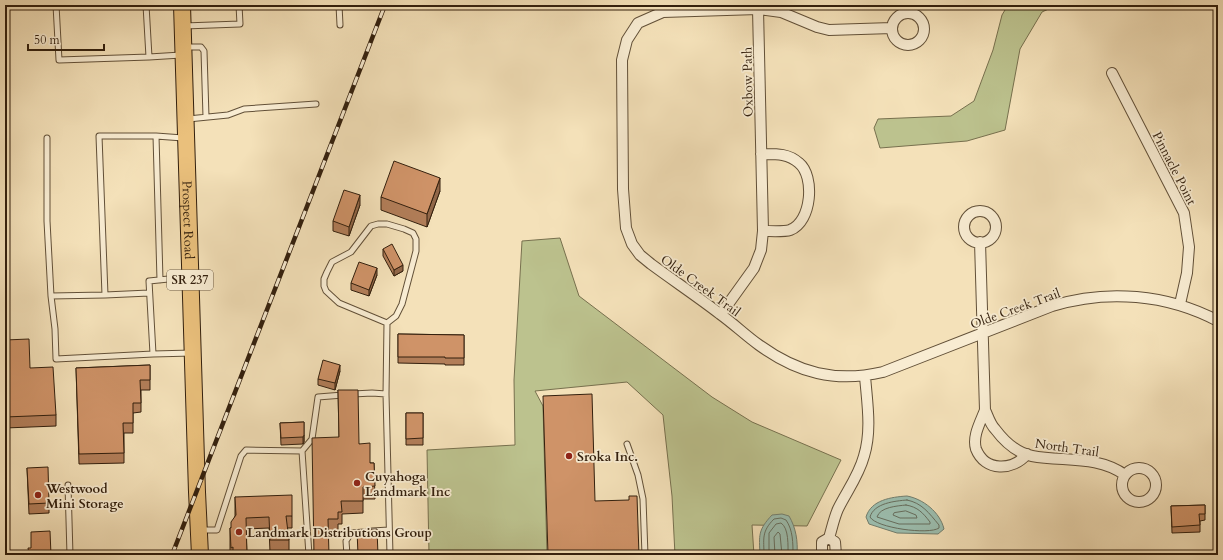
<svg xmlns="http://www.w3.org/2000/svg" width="1223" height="560" font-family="Cardo,serif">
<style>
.green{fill:#bcc28e;stroke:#77704e}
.water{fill:#9cbeaf;stroke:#727e6e}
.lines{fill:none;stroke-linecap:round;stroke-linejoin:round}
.shore{stroke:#676e5e;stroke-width:1}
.lane-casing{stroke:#625038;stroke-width:7}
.street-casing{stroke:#625038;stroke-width:12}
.primary-casing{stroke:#321f0d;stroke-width:18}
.lane{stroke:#f8ecd2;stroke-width:5}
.street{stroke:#f8ecd2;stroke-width:10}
.primary{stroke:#eac07c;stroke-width:16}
.rail-casing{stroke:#321f0d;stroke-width:4.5}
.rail{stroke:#f8ecd2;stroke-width:3;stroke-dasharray:9;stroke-linecap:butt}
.wall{fill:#b27e59;stroke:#321f0d}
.shaded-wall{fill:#916749;stroke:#321f0d}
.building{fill:#cf9368;stroke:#321f0d}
.poi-dot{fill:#8f2418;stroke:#f8ecd2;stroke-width:1.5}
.labels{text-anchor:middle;stroke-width:3.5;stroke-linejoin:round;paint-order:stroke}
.shield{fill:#f8ecd2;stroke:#6d5c48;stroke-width:1}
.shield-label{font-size:12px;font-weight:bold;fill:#321f0d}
.street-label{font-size:13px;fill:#321f0d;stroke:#f8ecd2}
.poi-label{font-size:13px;font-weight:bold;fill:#321f0d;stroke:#f8ecd2;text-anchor:start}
</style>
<rect width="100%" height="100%" fill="#f4e1b9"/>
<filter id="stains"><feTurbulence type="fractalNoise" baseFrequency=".005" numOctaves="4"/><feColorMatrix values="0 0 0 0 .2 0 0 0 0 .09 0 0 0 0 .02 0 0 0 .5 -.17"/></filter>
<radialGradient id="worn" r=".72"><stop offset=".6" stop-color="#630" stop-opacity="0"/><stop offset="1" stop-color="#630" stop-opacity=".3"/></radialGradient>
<path class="green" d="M1008,5h49l-15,7 -22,37 -15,81 -38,11 -87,7 -6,-20 4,-9 73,-3 23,-15 19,-51 9,-35z
M560,238l19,58 133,101 40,25 89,38 -34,66 -55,-1 2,30h-79l-3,-59 -9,-81 -36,-33 -92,9 8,15 4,149h-118l-2,-105 88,-5 -1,-65 8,-139z"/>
<path class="water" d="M907,496c16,3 33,16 37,33l-6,5 -41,-1 -28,-9 -3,-7c5,-17 25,-20 41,-21z
M782,514l7,2c7,12 9,25 8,39h-37c-1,-20 -2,-25 12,-40z"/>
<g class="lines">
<path class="shore" d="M907,500c15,3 22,13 32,25v3c-10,7 -63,0 -69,-11 4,-14 25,-16 37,-17z
M906,505c12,2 17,8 24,17v2h-31l-22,-7c3,-10 20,-11 29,-12z
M906,511l10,4 1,3h-17l-7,-3 1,-2z
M764,555c0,-16 -3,-23 10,-36l7,-1 5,2c7,10 7,23 7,35
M769,555v-22l7,-9 5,-1c8,5 7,23 7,32
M775,555l-1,-18 4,-5 2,2 2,21"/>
<g class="lane-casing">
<path id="lane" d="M56,5l3,55 90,-3
M146,5l3,52 32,-2
M339,5l1,20
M184,26l56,-2 -1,-19
M184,47h17l3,4 2,66
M188,119l40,-4 16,-6 72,-5
M47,138v83l4,75 54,-1
M188,277l-39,4 4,73 39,-1
M160,280l-4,-144 27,2
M149,293l-44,2 -6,-159h57
M51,296l4,33 1,30 97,-5
M353,394l19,-1 14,1 4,161
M386,394l1,-71 9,-7 6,-12 14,-53v-12l-3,-6 -9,-4 -17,-5h-9l-7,2 -20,26 -19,10 -5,10 -3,7v7l2,5 13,12 48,20
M627,444l11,31 5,24 2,56
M302,451l10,-12 6,-42 25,-2
M68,485l2,70
M202,530h15l24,-74 5,-6 56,1 7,104
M372,531l17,-1
M347,555l-1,-14 5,-8 13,-1"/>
</g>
<g class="street-casing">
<path id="street" d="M892 29a16 16 0 1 1 32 0a16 16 0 1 1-32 0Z
M892,28l-63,2 -12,-3 -36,-15 -23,-3 -95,3 -25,11 -11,17 -5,20 1,129 3,39 6,16 8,11 11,9c23,17 47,33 69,50 14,10 25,21 39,31 39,28 76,38 124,27l169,-66c55,-17 115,-12 166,15
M1112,73l72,140 5,34 -2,26 -7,31
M761,154c14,0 27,-1 38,9 16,13 13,59 -9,67 -6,2 -20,1 -27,1
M964 227a16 16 0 1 1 32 0a16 16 0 1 1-32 0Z
M980,242l5,168c3,6 5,14 10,19 9,12 22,24 37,27 31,6 65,-1 93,19
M721,314l33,-46 7,-18 2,-19 -5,-222
M985,410c-4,11 -13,26 -9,39 9,23 37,22 51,5
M1122 485a17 17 0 1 1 34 0a17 17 0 1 1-34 0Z
M829,538l6,4 1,13
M822,555v-13l7,-4c3,-10 5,-20 9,-29 9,-18 21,-34 26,-53 8,-26 3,-54 1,-80"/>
</g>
<g class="primary-casing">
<g id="primary">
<path id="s1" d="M182,5l15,487 3,63"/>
</g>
</g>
<use href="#lane" class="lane"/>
<use href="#street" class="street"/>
<use href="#primary" class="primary"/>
<g class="rail-casing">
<path id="rail" d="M172,555l213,-550"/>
</g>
<use href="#rail" class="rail"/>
</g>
<path class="wall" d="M440,191l-13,36 -46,-17v-13z
M360,205l-11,31 -16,-5v-10z
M383,249l20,22 -9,5 -11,-20z
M377,275l-8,21 -18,-6v-7z
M398,334l66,1v30h-19v-1l-47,-1z
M5,340l25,28 26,47v11l-51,2z
M150,365v25h-9v22l-8,1v20h-9v30l-45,1 -3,-96z
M340,371l-5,19 -17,-5v-6z
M338,390l21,54 11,19h4l1,36h-12v14l-21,1v10h-4v7h-9l-16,24 26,-118z
M406,413h17v32h-17z
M304,422v20l-1,2 -22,1 -1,-22z
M27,468l22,35v10l-20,1z
M235,497l57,19v12h-5l2,12v11l-19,1 -1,-24 -23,1 1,26h-17v-27h1l4,-12z
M1205,505v15l-5,1v11l-28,1 -1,-27z"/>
<path class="shaded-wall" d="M440,178v13l-13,36v-13z
M360,195v10l-11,31v-9z
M403,265v6l-9,5v-6z
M377,268v7l-8,21v-6z
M340,365v6l-5,19v-7z
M304,435v7l-1,2v-7z"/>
<path class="building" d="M394,161l46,17 -13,36 -46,-17z
M344,190l16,5 -11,32 -16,-6z
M392,244l11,21 -9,5 -11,-21z
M359,262l18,6 -8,22 -18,-7z
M398,334l66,1v23h-19v-1h-47z
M29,339l1,29 23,-1 3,48 -51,2v-77z
M323,360l17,5 -5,18 -17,-4z
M150,365v15h-10l1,23h-8v20h-10l1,30 -45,1 -3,-86z
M338,390h20l1,54 11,-1v20h4l1,23 -12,1v14h-22l1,11h-4v7h-10l1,36h-15l-2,-117 27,-1z
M592,394l3,107 34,-1v-4h8l2,59h-91l-5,-159z
M406,413h17v25l-17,1z
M304,422v13l-1,2 -22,1 -1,-15z
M48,467l1,36 -20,1 -2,-36z
M292,495v21h-6l3,24h-19l-1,-23 -23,1 1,37h-14v-8l-2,1 -1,-20h1v-6l5,-7 -1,-18z
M1205,505v9h-6l1,11 -28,2 -1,-21z
M377,529l1,26h-20l-1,-25z
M50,531l1,24h-22l-1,-7h3v-16z"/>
<g class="poi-dot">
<circle cx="569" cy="456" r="4"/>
<circle cx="357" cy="483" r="4"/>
<circle cx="38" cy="495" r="4"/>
<circle cx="239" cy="532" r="4"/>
</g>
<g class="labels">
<rect class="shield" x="167" y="270" width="46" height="20" rx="3"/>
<g class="shield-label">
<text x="190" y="284">SR 237</text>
</g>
<g class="street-label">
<text transform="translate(747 82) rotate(-91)" y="5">Oxbow Path</text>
<text transform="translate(1175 168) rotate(63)" y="5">Pinnacle Point</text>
<text dy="5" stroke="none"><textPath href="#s1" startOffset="215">Prospect Road</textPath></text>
<text transform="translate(701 285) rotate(36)" y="5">Olde Creek Trail</text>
<text transform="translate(1015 308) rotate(-20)" y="5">Olde Creek Trail</text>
<text transform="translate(1067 447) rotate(8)" y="5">North Trail</text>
</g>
<g class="poi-label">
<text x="577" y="461">Sroka Inc.</text>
<text x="365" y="481">Cuyahoga<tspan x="365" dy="15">Landmark Inc</tspan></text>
<text x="46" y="493">Westwood<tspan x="46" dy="15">Mini Storage</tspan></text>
<text x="247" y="537">Landmark Distributions Group</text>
</g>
</g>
<rect width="1223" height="560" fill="none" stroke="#f4e1b9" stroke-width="20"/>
<rect x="6" y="6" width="1211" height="548" fill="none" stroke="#321f0d" stroke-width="2"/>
<rect x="10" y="10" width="1203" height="540" fill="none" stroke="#321f0d"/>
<path d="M28 44v6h76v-6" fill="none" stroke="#321f0d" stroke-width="2"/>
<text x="34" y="44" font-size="12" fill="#321f0d" stroke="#f8ecd2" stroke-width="3" paint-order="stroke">50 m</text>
<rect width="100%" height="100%" filter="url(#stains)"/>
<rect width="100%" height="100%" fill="url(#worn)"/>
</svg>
